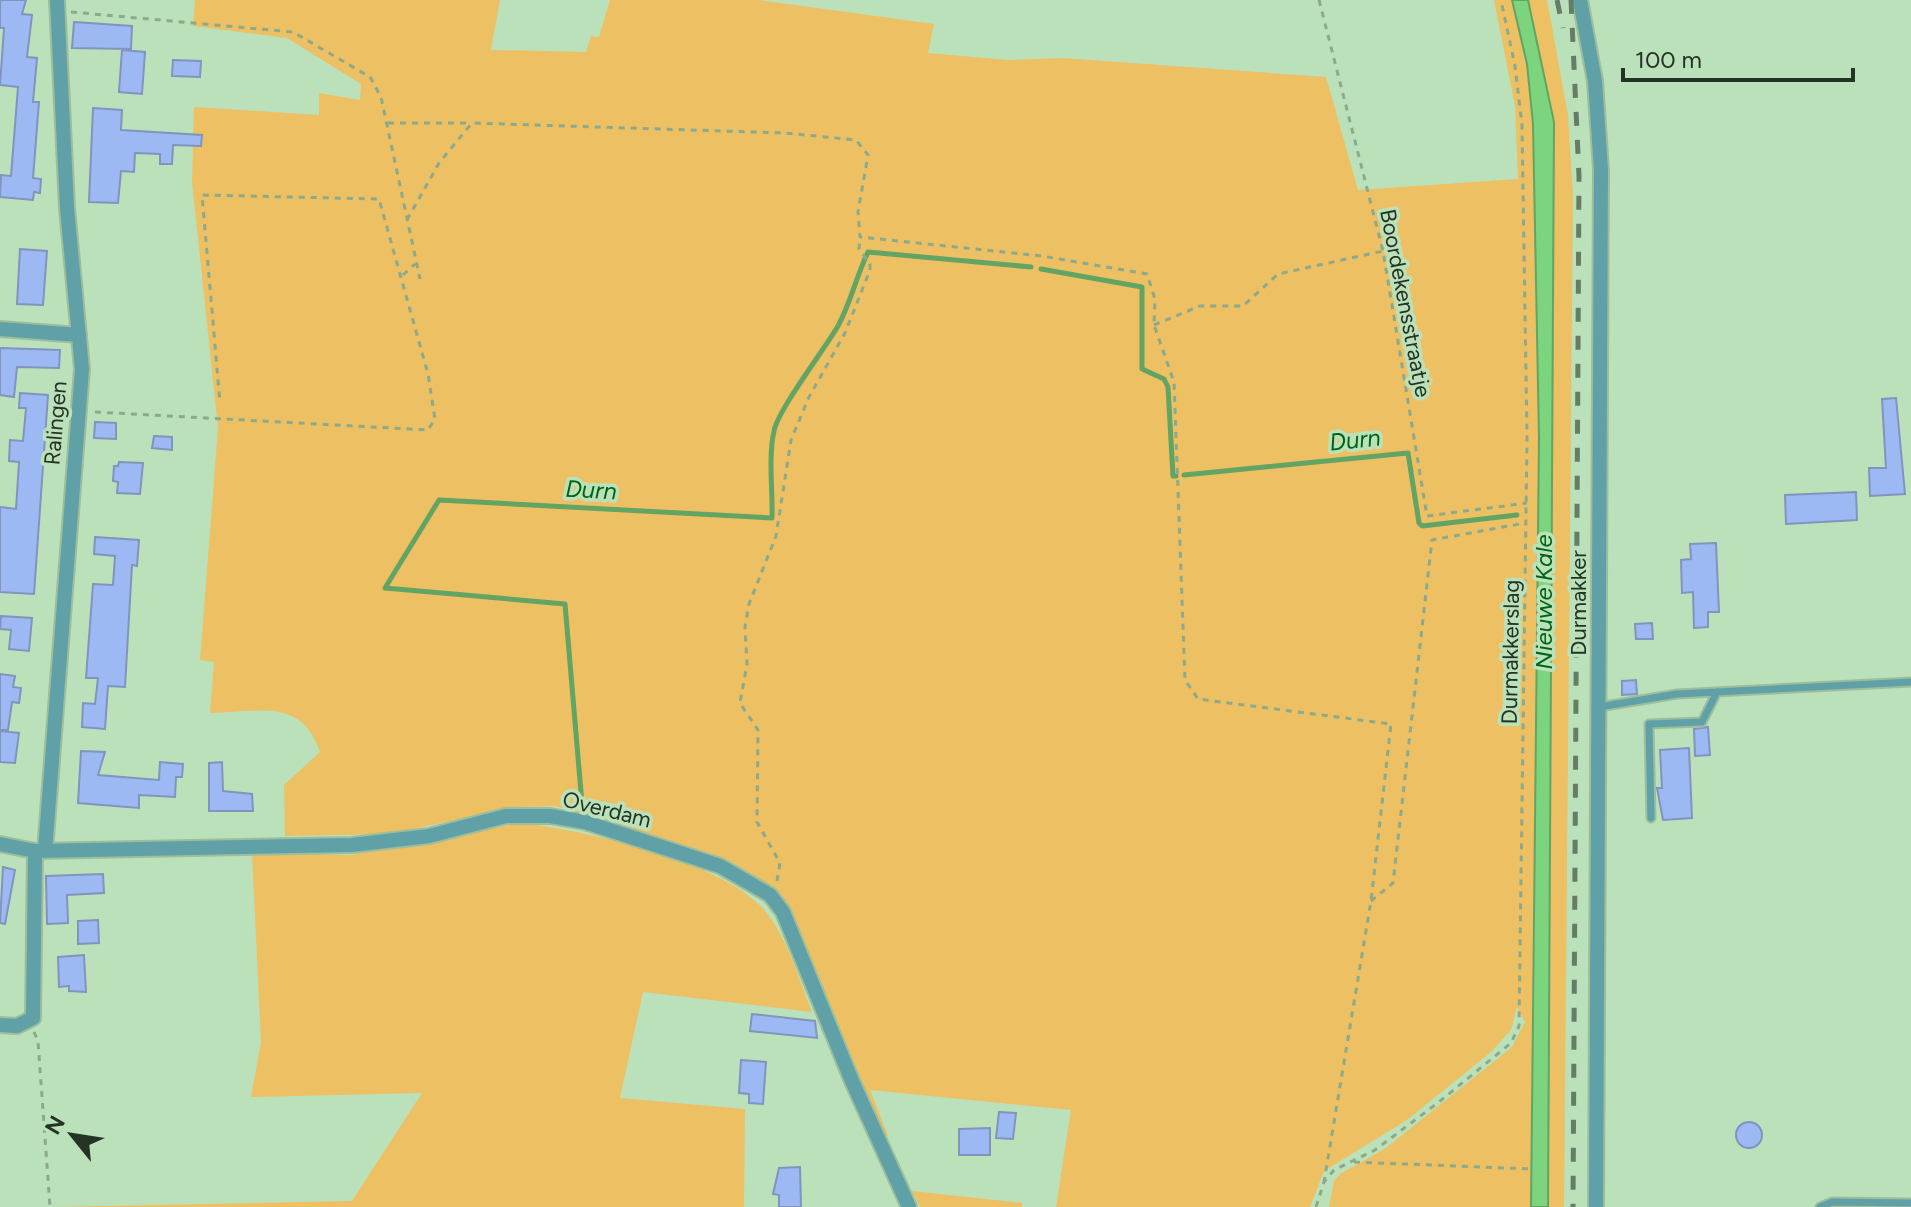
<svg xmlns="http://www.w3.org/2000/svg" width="1911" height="1207" font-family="Figtree,sans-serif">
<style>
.green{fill:#ecc063}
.water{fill:#7cd47e;stroke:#62a463;stroke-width:2}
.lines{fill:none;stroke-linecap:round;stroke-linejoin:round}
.stream{stroke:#62a463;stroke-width:5}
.building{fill:#9db9f3;stroke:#8094bd;stroke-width:2}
.service-casing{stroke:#9dbe9c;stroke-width:11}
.minor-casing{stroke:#9dbe9c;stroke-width:18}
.path{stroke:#8caa8b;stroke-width:3;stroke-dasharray:6 6;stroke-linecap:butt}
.service{stroke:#60a0a7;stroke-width:7}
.minor{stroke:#60a0a7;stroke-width:14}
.rail{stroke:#657d64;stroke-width:5;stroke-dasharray:14 14;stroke-linecap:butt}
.labels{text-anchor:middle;stroke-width:7;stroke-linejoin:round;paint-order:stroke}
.street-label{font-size:22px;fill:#253324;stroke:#bbe1ba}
.water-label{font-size:24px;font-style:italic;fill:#006513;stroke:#bbe1ba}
</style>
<rect width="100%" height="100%" fill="#bbe1ba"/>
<path class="green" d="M195,0h305l-9,50 95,2 5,-16 8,1 11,-37h148l176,24 -6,29 80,7 54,-2 264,19 32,113 160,-11 -3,-73 -21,-106h18l15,64 6,60 6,314 -8,769h-202l5,-26 6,-7 46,-26 126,-101 13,-25 -8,-15 -6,23 -20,22 -84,68 -83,51 -14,36h-254l15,-97 -201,-20 18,45 -4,2 -94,-222 -13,-22 -11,-9 4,11 -36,-32 -179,-57 -36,1 -131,27 -103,2 -1,-51 36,-33c-18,-55 -62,-40 -110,-39l4,-51 -14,-2 18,-232 -26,-246 2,-75 125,8v-22l41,7 1,-16 -74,-46 -94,-12z
M1528,0h19l21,115 5,80 -9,1012h-16l6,-1085z
M521,823c63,7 205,39 245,89 22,28 33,67 46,100l-169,-20 -23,106 125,11 -1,98h-689l297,-6 70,-108 -171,4 10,-55 -9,-189 98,2z
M912,1191l110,12v4h-102z"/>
<path class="water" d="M1512,0h16l26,122 -6,1085h-17l8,-769 -6,-314 -6,-60z"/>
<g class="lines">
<path class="stream" d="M1041,269l101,18v82l22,10 4,8 5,89h3
M1184,475l224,-22 11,70 3,3 95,-11
M582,804l-17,-200 -180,-16 54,-88 333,18c1,-27 -4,-60 2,-87 4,-21 50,-81 64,-105 13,-24 18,-49 30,-74l163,15"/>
</g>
<path class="building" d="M0,0h26l-4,14 10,1 -5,42 10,1 -4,44h6l-6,76 8,1 -1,14 -6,-1 -1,8 -33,-3 1,-22 10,1 7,-89 -18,-2 4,-57h-4z
M74,22l58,4 -1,23 -59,-1z
M122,50l23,2 -3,42 -23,-2z
M173,60l28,1 -1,16 -28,-1z
M93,108l29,2 -1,20 81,5 -1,11 -28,-1 -1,19h-12v-10l-25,-1 -1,19 -13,-1 -3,32 -29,-1z
M20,249l27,2 -4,54 -26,-1z
M0,348l60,2 -1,18 -42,-1 -3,30 -14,-2z
M20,393l28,2 -14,199 -34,-2v-85l16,2 3,-47 -10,-1 1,-21 13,1 3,-33h-7z
M1896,398l9,96 -35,2 -1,-28h17l-4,-69z
M95,422l21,1v16l-22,-1z
M154,436l18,1v13l-20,-2z
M119,462l24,1 -3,31 -23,-1 1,-11 -5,-1 1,-15h4z
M1856,492l1,28 -71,4 -1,-29z
M95,537l44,3 -2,26 -5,-1 -7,122 -17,-1 -3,43 -23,-2 1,-24 12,1 3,-26h-12l7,-94 20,1 2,-29 -21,-2z
M1716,543l3,69h-11v15l-14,1 -1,-36 -11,1 -1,-33 10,-1 -1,-15z
M1,616l31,2 -3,33 -20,-2 2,-19 -11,-1z
M1652,623l1,16h-17l-1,-15z
M0,674l15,2 -2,11 8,1 -2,15 -7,-1 -4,28h-8z
M1636,680l1,14 -15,1v-14z
M1708,727l2,28 -15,1 -1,-27z
M0,731l19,2 -4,30 -15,-1z
M1689,748l3,70 -29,2 -6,-32h5l-2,-38z
M81,751l24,1 -7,23 61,5 1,-18 23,2 -1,13h-6l-1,20 -36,-2v13l-61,-5z
M222,762l1,29 29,3 1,17h-44v-48z
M3,867l12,3 -10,54 -5,-1z
M103,874l1,19 -37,2 1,28 -21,1 -1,-48z
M98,920l1,23 -21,1v-23z
M84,955l2,37 -17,-1v-5l-10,1 -1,-30z
M752,1014l63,7 2,17 -67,-7z
M741,1060l25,2 -3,42 -14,-1v-9l-10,-1z
M999,1112l17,1 -3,26 -17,-1z
M1736 1135a13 13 0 1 1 26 0a13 13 0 1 1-26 0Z
M990,1128v27h-31v-26z
M800,1167l1,40h-22v-12l-6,-1 6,-26z"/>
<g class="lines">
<g class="service-casing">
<path id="service" d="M1599,707l78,-13 234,-12
M1651,818l-2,-94 53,-2 15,-30
M1820,1207l12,-5 79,1"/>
</g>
<g class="minor-casing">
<path id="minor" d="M1580,0l15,81 6,89 -5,1037
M0,329l79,6
M0,844l35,7 317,-6 77,-9 77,-20h44l35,6 135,44 50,29 13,17 69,169 57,126
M45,851l37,-482 -15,-161 -10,-208
M0,1025l17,1 16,-8 2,-167"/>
</g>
<path class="path" d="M1319,0l64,251 44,265 100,-13
M71,12l222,20 77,45 11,20 39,182
M388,123h84
M407,220l32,-57 33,-40 313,10 71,7 12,15 -10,57 2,25 182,19 105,18 8,25 -1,26 20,57 11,298 13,19 193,25 -20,177 -47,281
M403,275l12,-11
M1154,325l46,-19h43l35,-32 105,-23
M95,412l333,18 7,-11 -7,-45 -49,-175 -177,-4 18,208
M777,881l3,-18 -23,-41 1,-92 -18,-27 7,-39 -2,-37 4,-23 27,-68 15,-96 18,-43 36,-64 25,-63v-6l-11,-15 1,-11
M1371,901l22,-18 39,-343 93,-17
M34,1032l4,9 12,166
M1354,1162l178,7
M1316,1207l8,-25 10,-12 41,-20 64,-48 72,-59 8,-17 8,-588 -5,-313 -7,-59 -14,-66"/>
<use href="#service" class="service"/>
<use href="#minor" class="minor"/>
<path class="rail" d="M1557,0l6,28
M1571,0l8,176 -6,1031"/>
</g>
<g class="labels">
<g class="street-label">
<text transform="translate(1406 303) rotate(79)" y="8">Boordekensstraatje</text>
<text transform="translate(55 423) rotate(-85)" y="8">Ralingen</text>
<text transform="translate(1578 603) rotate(-90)" y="8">Durmakker</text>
<text transform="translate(1510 652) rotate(-89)" y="8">Durmakkerslag</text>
<text transform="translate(607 809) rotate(14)" y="8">Overdam</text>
</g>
<g class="water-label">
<text transform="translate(1355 440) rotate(-6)" y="8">Durn</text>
<text transform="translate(591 490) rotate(3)" y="8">Durn</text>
<text transform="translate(1544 602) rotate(-90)" y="8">Nieuwe Kale</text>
</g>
</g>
<g transform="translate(72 1135) rotate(300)" stroke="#bbe1ba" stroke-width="6" paint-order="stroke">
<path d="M0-6L14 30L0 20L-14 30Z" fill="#253324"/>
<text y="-12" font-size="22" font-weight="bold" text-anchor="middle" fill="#253324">N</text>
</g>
<path d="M1623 68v12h230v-12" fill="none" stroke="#253324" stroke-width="4"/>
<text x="1635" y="68" font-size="24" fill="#253324" stroke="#bbe1ba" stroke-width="6" paint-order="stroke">100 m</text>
</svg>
